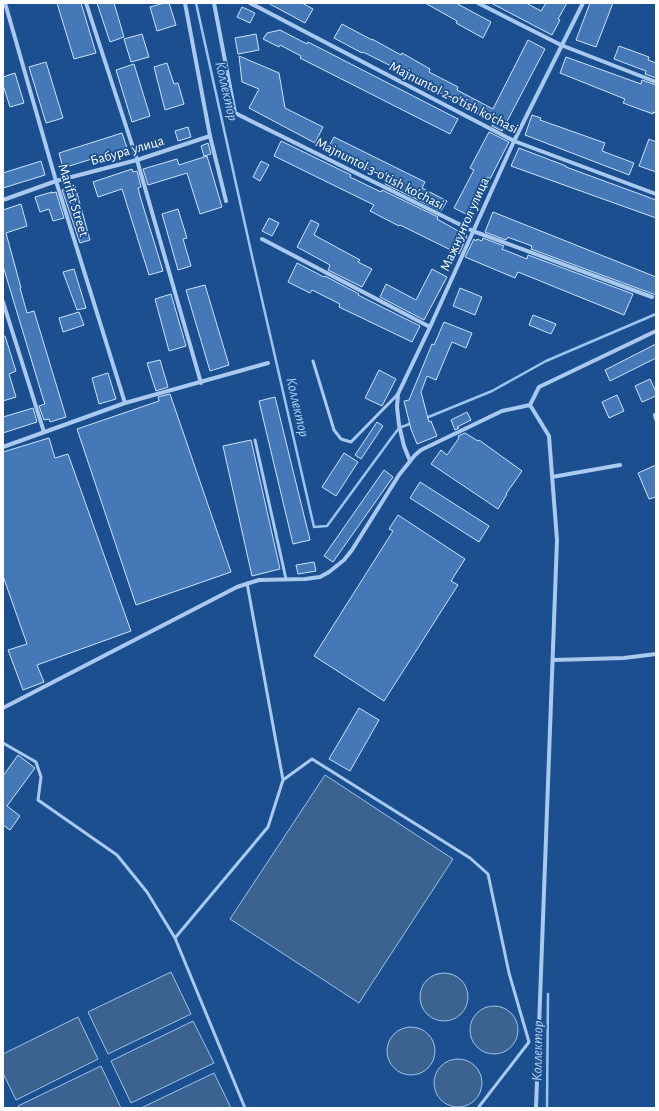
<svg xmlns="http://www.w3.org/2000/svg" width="659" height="1111" font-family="'Alegreya Sans',sans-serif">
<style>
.water{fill:#3c6290;stroke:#9cc4f0}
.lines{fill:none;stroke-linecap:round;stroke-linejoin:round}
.stream{stroke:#9cc4f0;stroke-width:2.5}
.building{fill:#4478b7;stroke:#cfe3fa}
.service{stroke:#a9c9ee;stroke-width:3}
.minor{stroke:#a9c9ee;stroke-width:4}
.labels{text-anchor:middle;stroke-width:3.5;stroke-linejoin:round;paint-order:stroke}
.street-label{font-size:14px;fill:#fff;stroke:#1b4f8f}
.water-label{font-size:15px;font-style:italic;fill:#b5d3f5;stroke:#1b4f8f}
</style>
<rect width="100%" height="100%" fill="#1b4f8f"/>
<path class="water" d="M325,775l128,84 -94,144 -129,-84z
M171,972l20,42 -83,40 -20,-42z
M420 997a24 24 0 1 1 48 0a24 24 0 1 1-48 0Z
M470 1030a24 24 0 1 1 48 0a24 24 0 1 1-48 0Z
M78,1017l20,42 -82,41 -13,-27v-19z
M193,1021l21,42 -83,40 -20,-42z
M387 1051a24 24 0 1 1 48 0a24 24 0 1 1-48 0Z
M434 1083a24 24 0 1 1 48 0a24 24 0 1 1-48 0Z
M101,1066l20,42h-102l-1,-2z
M214,1073l17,35h-90z"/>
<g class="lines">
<path class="stream" d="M196,3l56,253 62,271 13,-1 63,-86 9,-12 13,-5
M426,418l66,-27 54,-30 110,-47
M547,1108l1,-114"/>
</g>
<path class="building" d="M57,3h24l15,50 -22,6z
M97,3h17l10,34 -14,5z
M164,3h5l7,22 -19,6 -7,-24z
M268,3h34l11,6 -8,14z
M425,3h31l35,19 -8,16 -27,-15 1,-2z
M491,3h35l15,8 5,-8h21l-9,16 2,1 -8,15z
M590,3h23l-17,44 -20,-7z
M242,7l13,6 -5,10 -13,-6z
M342,24l30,16v-1l29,16 1,-2 28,16 -1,3 29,15 -1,3 36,19 35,-69 17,9 -43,82 -10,-5 2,-4 -42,-22 -59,-33 -30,-15 -1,1 -28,-15z
M280,30l27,14 1,-2 150,77 -8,15 -150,-76 1,-2 -21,-11 -1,2 -16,-8 4,-6z
M142,34l7,23 -18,5 -7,-23z
M256,34l3,16 -21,4 -3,-16z
M619,46l30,11 -1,3 8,3v15l-11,-4 1,-3 -32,-12z
M239,56l40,17 6,35 38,19 -8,16 -66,-35 10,-19 -17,-7z
M566,57l75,27 1,-4 14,5v28l-3,-1v2l-30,-11 2,-4 -65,-26z
M46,62l17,56 -17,5 -17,-56z
M167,63l7,21 4,-1 6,21 -19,6 -11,-43z
M134,64l16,52 -18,6 -16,-52z
M15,73l9,30 -14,4 -7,-22v-8z
M532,115l9,3 -1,2 65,23 -3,8 32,12 -5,12 -104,-40z
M188,127l3,10 -13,4 -3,-10z
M489,132l20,10 -19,37 -2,-2 -20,38 -14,-7 20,-38 -4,-2z
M122,133l5,15 -64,20 -4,-15z
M334,137l91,45 -3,6 25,13 -6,10 -56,-27 2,-5 -59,-31z
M649,139l7,3v30l-17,-6z
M281,141l70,34 -1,2 31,15 1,-2 56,27 -1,2 30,17 -8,18 -59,-29 -1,1 -29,-15 4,-6 -100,-49z
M208,143l3,11 -7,2 -3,-10z
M519,148l47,18v1l90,33v18l-145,-52z
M207,156l15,51 -22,7 -13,-41 -39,12 -5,-16 34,-10 2,6z
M41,161l4,14 -42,13v-15z
M261,161l8,4 -9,16 -7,-4z
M132,169l1,3 4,-1 4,16 -3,1 2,8 23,75 -14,4 -27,-86 -24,8 -5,-15z
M75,186l15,54 -10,3 -18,-53z
M52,192v1l4,-1 8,26 -11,3 -4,-12 -9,3 -5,-15z
M21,204l6,22 -21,7 15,55h-1l7,25 7,-2 32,106 -16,5 -1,-3 -5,1 -5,-14 6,-2 -3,-9 -39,-129v-56z
M178,209l9,29 -4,1 8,27 -13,4 -16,-56z
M493,212l163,65v18l-125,-46 1,-3 -22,-8 -2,-1 -2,3 -21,-8z
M269,218l10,5 -7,13 -10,-5z
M311,220l8,4 -5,11 46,25 -2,2 14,7 -10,18 -34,-17 2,-5 -33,-18z
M483,238l21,8 -2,3 25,10 1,-4 105,39 -9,21 -106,-43 -3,6 -50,-21 9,-18 2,2 1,-2 5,2z
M297,263l27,14 1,-1 34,18 -1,1 62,31 -8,16 -73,-35 1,-3 -28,-14 -2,3 -22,-11z
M74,269l12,39 -9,2 -14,-38z
M432,269l15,8 -23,43 -44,-23 6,-13 30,16z
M205,285l24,80 -19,6 -24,-81z
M460,288l22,9 -7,18 -22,-9z
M171,294l15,52 -17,5 -14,-52z
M79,312l5,13 -21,7 -4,-14z
M533,315l23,9 -5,10 -22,-9z
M444,322l28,11 -6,15 -14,-6 -16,38 -9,-4 -6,16 8,30 2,-1 6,15 -20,8 -6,-15 -7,-28 5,-1 23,-56 2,1z
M3,336h2l11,35 -7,3 7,23 -13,4z
M656,344v14l-46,23 -5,-11z
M160,360l8,27 -12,4 -9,-28z
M379,370l17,9 -14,27 -17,-8z
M108,373l8,26 -17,5 -7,-26z
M650,379l6,13v4l-14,6 -7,-16z
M170,394l61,178 -95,33 -59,-176 82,-28 -1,-4z
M617,395l7,16 -15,7 -7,-16z
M275,397l35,143 -17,4 -34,-143z
M33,408l4,14 -34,11v-16z
M467,412l4,8 -14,7 2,1 -4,2 -4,-10z
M377,422l6,4 -22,33 -6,-4z
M465,433l13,8 1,-1 43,31 -16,23h1l-9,15 -67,-45 10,-14 6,5 12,-17 -1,-2z
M49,438l6,20 13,-4 63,177 -94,34 7,17 -21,8 -15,-40 19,-6 -24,-68v-124z
M251,440l29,129 -28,7 -29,-130z
M344,453l14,9 -22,34 -14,-9z
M656,465v32l-7,2 -11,-26z
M384,470l9,7 -60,85 -9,-6z
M420,482l69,44 -10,16 -69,-44z
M398,515l67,44 -14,22 7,4 -74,116 -70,-45 79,-125 -4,-2z
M314,562l2,9 -18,3 -2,-9z
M359,708l20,12 -29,51 -21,-12z
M18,755l17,13 -28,38 13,10 -10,14 -7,-5v-49z"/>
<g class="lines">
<path class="service" d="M313,361l21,69 7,9 10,3 47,-48
M255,440l31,139
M247,583l36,197
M3,743l33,19 5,15 -3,23 79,55 30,37 28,46 70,170
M175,938l93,-111 15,-47 29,-21 158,99 18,16 21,99 20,69 -51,66"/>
<path class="minor" d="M5,3l51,178 69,222
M86,3l51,157 64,223
M185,3l25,133 16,65
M214,3l21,110 238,118 179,66
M250,3l264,138 142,53
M478,3l83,42 95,37
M3,200l53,-19 81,-21 73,-24
M262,239l168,88
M3,302l41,130
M530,405l19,31 8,104 -21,568
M655,415l1,4
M3,447l122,-44 143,-40
M410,461l-6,-15 -5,-21 -2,-18 1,-13 32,-67 84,-186 69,-138
M552,477l68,-12
M554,660l70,-2 32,-4
M3,708l234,-121 22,-7 46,-1 15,-2 9,-5 15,-12 8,-10 47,-75 16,-20 6,-5 81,-39 28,-6 9,-18 117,-56"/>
</g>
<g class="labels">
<g class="street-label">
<text transform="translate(454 97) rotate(27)" y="5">Majnuntol 2-o'tish ko'chasi</text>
<text transform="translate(127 150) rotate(-16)" y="5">Бабура улица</text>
<text transform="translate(380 173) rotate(27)" y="5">Majnuntol 3-o'tish ko'chasi</text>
<text transform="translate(74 200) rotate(73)" y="5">Marifat Street</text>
<text transform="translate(464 224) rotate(-66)" y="5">Мажнунтол улица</text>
</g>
<g class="water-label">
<text transform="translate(227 91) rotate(77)" y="5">Коллектор</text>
<text transform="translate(298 407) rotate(77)" y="5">Коллектор</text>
<text transform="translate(537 1051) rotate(-89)" y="5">Коллектор</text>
</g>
</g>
<rect width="659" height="1111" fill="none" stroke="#ffffff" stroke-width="8"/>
</svg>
